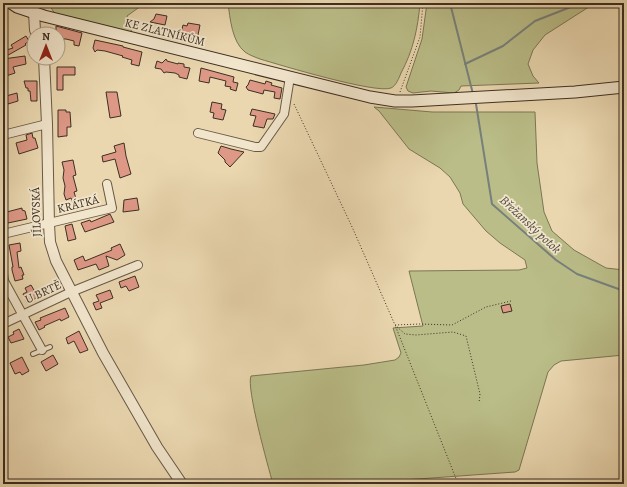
<svg xmlns="http://www.w3.org/2000/svg" width="627" height="487" font-family="Alegreya,serif">
<style>
.green{fill:#babd88;stroke:#7c7655}
.lines{fill:none;stroke-linecap:round;stroke-linejoin:round}
.stream{stroke:#77807c;stroke-width:2}
.building{fill:#de9886;stroke:#3d2f22}
.service-casing{stroke:#685946;stroke-width:6}
.minor-casing{stroke:#685946;stroke-width:10}
.tertiary-casing{stroke:#685946;stroke-width:12}
.secondary-casing{stroke:#3d2f22;stroke-width:13}
.path{stroke:#3d2f22;stroke-width:1;stroke-dasharray:1 2;stroke-linecap:butt}
.service{stroke:#f1e5cc;stroke-width:4}
.minor{stroke:#f1e5cc;stroke-width:8}
.tertiary{stroke:#f1e5cc;stroke-width:10}
.secondary{stroke:#f1e5cc;stroke-width:11}
.labels{text-anchor:middle;stroke-width:3.5;stroke-linejoin:round;paint-order:stroke}
.street-label{font-size:12px;fill:#3d2f22;stroke:#f1e5cc}
.water-label{font-size:13px;font-style:italic;fill:#504a40;stroke:#f1e5cc}
</style>
<rect width="100%" height="100%" fill="#ead7b0"/>
<filter id="stains"><feTurbulence type="fractalNoise" baseFrequency=".005" numOctaves="4"/><feColorMatrix values="0 0 0 0 .2 0 0 0 0 .09 0 0 0 0 .02 0 0 0 .5 -.17"/></filter>
<radialGradient id="worn" r=".72"><stop offset=".6" stop-color="#630" stop-opacity="0"/><stop offset="1" stop-color="#630" stop-opacity=".3"/></radialGradient>
<path class="green" d="M48,3h97l-18,13 5,17 -77,-19z
M228,3h192c-2,25 -7,48 -19,70 -2,5 -5,13 -10,15 -15,6 -111,-23 -131,-29 -5,-2 -11,-4 -15,-7 -13,-10 -15,-34 -17,-49z
M427,3h168l-50,32 -12,15 -5,14 5,12 6,7 -78,3 -2,4 -5,3 -23,-2 -18,2 -5,-2 -2,-4 16,-48z
M374,107l58,5h103l2,51 7,49 8,19 22,19 32,18 18,2v85l-63,6 -7,4 -6,7 -29,98 -4,2 -167,12h-75c-5,-18 -27,-96 -22,-108l113,-11 31,-5 4,-3 2,-4 -8,-25 30,-2 -14,-55 110,-1 8,-2 -2,-8 -25,-17 -14,-12 -23,-27 -3,-11 -10,-16 -10,-9 -31,-19 -30,-38z"/>
<g class="lines">
<path class="stream" d="M450,3l23,91
M465,64l38,-18 32,-25 46,-18
M476,104l16,100 64,56 21,14 47,17"/>
</g>
<path class="building" d="M156,14l11,2 -2,9 -15,-3 4,-3z
M188,23l12,2 -3,15 -17,-3 3,-12 4,1z
M56,26l26,7 -3,13 -5,-1v-4l-8,-2h-8v-5h-2z
M26,36l3,5 -4,3 1,1 -23,13v-7l10,-3 -2,-3z
M95,40l28,6v1l19,5 -3,14 -8,-2 1,-4 -10,-3 1,-1 -18,-5 -8,-1 -2,2 -2,-4z
M25,56l1,8 -13,3 2,6 -9,3 -3,-9v-8z
M166,59l1,2 11,3v-1l6,1v3l6,1 -3,11 -8,-2v-2l-4,-2 -9,-1 -2,1 -3,-4 -6,-1 2,-7 5,2z
M57,67h18v8h-12v15h-6z
M201,68l33,9 -1,5 5,1 -2,8 -6,-2 1,-2 -6,-1 1,-5 -16,-4 -1,6 -10,-2z
M250,80l15,4 1,-3 6,2 -1,2 11,3 -2,11 -6,-1 1,-6 -11,-2 -1,4 -15,-4 -2,-3 2,-2z
M24,81h13v20h-6l-1,-10h-2v-3h-2z
M106,92h11l4,24 -11,2z
M17,93l1,8 -10,3 -2,-8z
M212,102l10,2 -1,5 5,1 -3,10 -10,-2 1,-5 -4,-1z
M252,109l23,5 -2,5h-6l-3,9 -11,-2 3,-10 -6,-1z
M58,110h8v2h4l1,15h-4v9h-2l-7,1z
M32,133l1,5h2l3,10 -19,6 -3,-11 11,-3 -1,-5z
M124,143l2,13 5,18 -11,4 -5,-19 -12,3 -1,-6 14,-4 -2,-6z
M221,146l10,3 13,3 -14,15 -5,-5v-2l-7,-7z
M73,160l3,15 -3,1 4,15 -3,1 5,16 -3,2 -5,-12 -5,2 -2,-6 1,-8 -2,-8 1,-8 -2,-8z
M137,198l2,12 -16,2 1,-12z
M22,208v2l3,1 2,8 -24,5v-11z
M110,214l4,8 -29,10 -4,-9 9,-3 1,2z
M72,224l4,15 -8,2 -3,-15z
M20,243l1,8 -4,1 2,16 2,-1 3,8h-2l1,4 -8,2 -3,-11v-3h1l-4,-22z
M120,244l5,11 -8,5 -11,-4 3,10 -10,4 -3,-6 -18,6 -4,-10 9,-4 2,5 27,-11 -1,-2z
M135,276l4,11 -10,4 -3,-5 -5,2 -2,-6z
M31,285l7,12 -11,6 -4,-9 4,-2 -2,-4z
M110,290l3,8 -13,5 2,5 -6,2 -3,-7 6,-2 -3,-6z
M510,304l2,7 -9,2 -2,-7z
M65,308l4,9 -8,4 -1,-2 -16,7 1,1 -6,3 -4,-8 6,-2 -1,-2z
M19,329l5,10 -13,4 -3,-6 6,-3 -1,-2z
M79,331l9,19 -8,3 -6,-12 -6,3 -2,-6z
M53,355l5,9 -12,7 -5,-9z
M22,357l7,14 -7,4 -2,-3 -5,2 -5,-11z"/>
<g class="lines">
<g class="service-casing">
<path id="service" d="M33,354l17,-7"/>
</g>
<g class="minor-casing">
<path id="minor" d="M198,133l57,14h6l23,-33 6,-37
M3,135l44,-11
M3,234l109,-26 -5,-24
M3,274l1,7 38,69
M3,324l68,-32 67,-27"/>
</g>
<g class="tertiary-casing">
<path id="tertiary" d="M34,13l1,17 2,4
M44,58l3,66 2,100 1,18 6,19 47,92 54,94 25,37"/>
</g>
<g class="secondary-casing">
<path id="secondary" d="M11,3l6,4 27,9 326,81 25,4h17l163,-9 49,-5"/>
</g>
<path class="path" d="M400,92l20,-55 3,-34
M294,104l59,125 42,96 10,9 11,1 37,-3 13,4 14,58 -1,9
M457,481l-62,-156 25,-1 32,1 34,-18 25,-6"/>
<use href="#service" class="service"/>
<use href="#minor" class="minor"/>
<use href="#tertiary" class="tertiary"/>
<use href="#secondary" class="secondary"/>
</g>
<g class="labels">
<g class="street-label">
<text transform="translate(165 32) rotate(14)" y="4">KE ZLATNÍKŮM</text>
<text transform="translate(78 204) rotate(-14)" y="4">KRÁTKÁ</text>
<text transform="translate(36 212) rotate(-92)" y="4">JÍLOVSKÁ</text>
<text transform="translate(43 292) rotate(-25)" y="4">U BRTĚ</text>
</g>
<g class="water-label">
<text transform="translate(531 224) rotate(43)" y="5">Břežanský potok</text>
</g>
</g>
<rect width="627" height="487" fill="none" stroke="#ead7b0" stroke-width="16"/>
<rect x="4" y="4" width="619" height="479" fill="none" stroke="#3d2f22" stroke-width="2"/>
<rect x="8" y="8" width="611" height="471" fill="none" stroke="#3d2f22"/>
<g transform="translate(46 46)"><circle r="19" fill="#f1e5cc" stroke="#a99c88"/>
<path d="M0-3L7 15L0 10L-7 15Z" fill="#8f2418"/>
<text y="-6" font-size="11" font-weight="bold" text-anchor="middle" fill="#3d2f22">N</text>
</g>
<rect width="100%" height="100%" filter="url(#stains)"/>
<rect width="100%" height="100%" fill="url(#worn)"/>
</svg>
